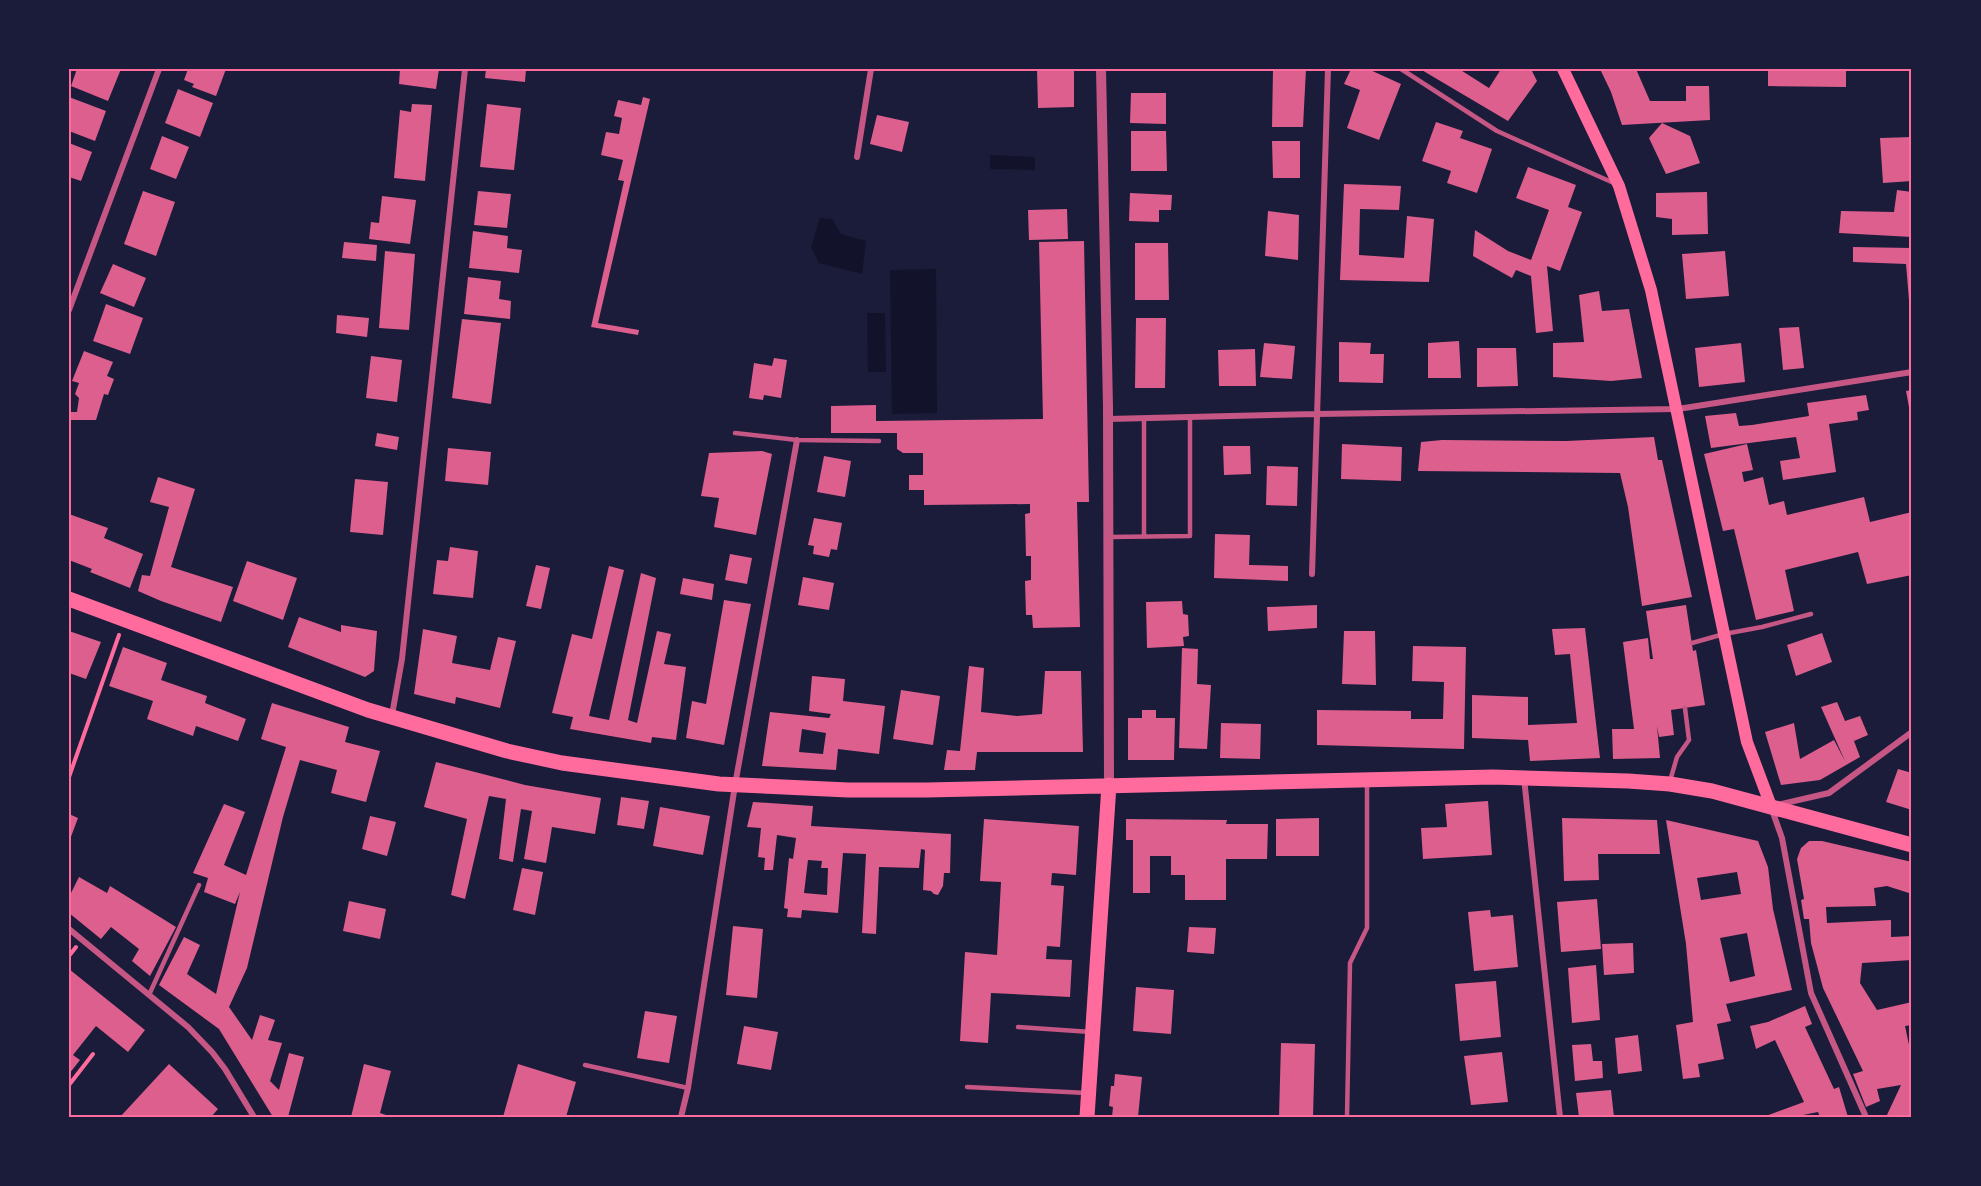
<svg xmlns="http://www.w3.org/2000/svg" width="1981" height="1186" font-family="'PT Sans Narrow',sans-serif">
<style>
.water{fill:#12122b}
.building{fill:#dd5f8e;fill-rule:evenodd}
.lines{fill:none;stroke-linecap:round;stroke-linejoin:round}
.path{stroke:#ff6b9d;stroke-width:4}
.service{stroke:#c65784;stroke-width:4.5}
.minor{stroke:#c65784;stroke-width:6}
.tertiary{stroke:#c65784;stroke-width:10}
.secondary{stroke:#ff6b9d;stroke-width:12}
.primary{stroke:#ff6b9d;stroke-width:15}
.neatline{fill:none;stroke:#ff6b9d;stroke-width:2}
</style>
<rect width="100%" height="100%" fill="#1b1b3a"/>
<path class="water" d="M990,155l45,2v13l-45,-1z
M820,218l12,1 9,15 25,7 -4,33 -43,-11 -8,-16z
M936,269l1,144 -45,1 -2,-144z
M867,313h18l1,59h-18z"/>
<path class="building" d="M77,69h44l-13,32 -37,-15z
M188,69h38l-10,27 -24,-9 2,-3 -10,-4z
M400,69h39l-3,20 -37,-5z
M486,69h40l-1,13 -40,-4z
M1037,69h37v38l-36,1z
M1273,69h33l-3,58h-31z
M1351,69h17l33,15 -22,56 -32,-12 13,-38 -16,-6z
M1420,69h39l30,19 12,-19h30l6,12 -29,40z
M1600,69h36l14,32h36v-15h23l1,34 -88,5 -11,-33z
M1768,69h78v18l-78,-1z
M178,89l35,14 -13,34 -35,-14z
M1131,93h35v31l-36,-1z
M69,97l37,14 -11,30 -26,-10z
M643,97l7,2 -52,224 41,7 -1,5 -47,-8 33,-146 -6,-1 5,-20 -22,-5 5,-23 13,2 3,-16 -8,-2 4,-16 23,5z
M412,104l20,1 -7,76 -31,-3 6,-68 11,2z
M487,104l34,4 -7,62 -34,-3z
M877,115l32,7 -7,30 -32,-8z
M1436,122l27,9 -3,7 32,11 -15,44 -30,-10 4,-12 -29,-10z
M1662,123l28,13 10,27 -34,11 -17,-36z
M1131,131h35l1,40h-36z
M162,136l27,11 -13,32 -26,-10z
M1912,137v44l-29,2 -3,-45z
M1272,141h28v37h-27z
M69,143l23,9 -11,29 -12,-4z
M1528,167l48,18 -8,22 14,5 -22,59 -13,-5 6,65 -17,2 -5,-57 -15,-6 -4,8 -39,-22 2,-26 33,21 23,9 18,-50 -33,-12z
M1344,184l57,2 -2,24 -39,-1 -1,46 45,3 3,-42 27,3 -5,63 -89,-2z
M1897,190l15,2v45l-73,-4 2,-22 53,1z
M143,191l32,11 -19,54 -32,-12z
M478,191l33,3 -4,34 -33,-3z
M1707,192l1,42 -36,1v-16l-16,-2v-24z
M1130,193l42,2 -1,15h-12v12l-30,-1z
M382,196l34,4 -6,44 -41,-5 2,-17 8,1z
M1067,209l1,30 -39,1 -1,-30z
M1268,211l31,4 -1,45 -33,-4z
M473,231l35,5 -1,12 15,2 -3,23 -50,-5z
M1084,241l5,261h-12l3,125 -47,1 -1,-13h-6l-1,-34 6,-1v-24h-5l-1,-42 5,-1v-9l-106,1v-15h-15v-15h14v-22h-20l-6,-4v-16h-66v-27l45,-1v16l167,-2 -4,-177z
M344,242l33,3 -1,16 -34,-3z
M1135,243h33l1,57h-34z
M1853,247l59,1v64h-2l-4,-48 -53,-2z
M385,251l30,3 -6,76 -30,-2z
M1725,251l4,45 -43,3 -4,-45z
M113,264l33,14 -12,29 -34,-14z
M468,277l33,4 -2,18 12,2 -1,18 -46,-5z
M1599,291l3,20 27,-2 13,69 -31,3 -58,-4v-34l31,-1 -5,-47z
M106,304l37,14 -13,36 -37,-13z
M337,315l32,3 -2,19 -31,-4z
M1136,318h30l-1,70h-30z
M462,319l39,4 -10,81 -39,-6z
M1799,327l5,41 -21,2 -4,-42z
M1459,341l2,37h-33v-35z
M1339,342l32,1 -1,11h14l-1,29 -44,-1z
M1264,343l31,3 -3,33 -32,-2z
M1741,343l4,39 -46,5 -4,-39z
M1477,348h39l2,38 -41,1z
M1255,349l1,37h-37l-1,-36z
M84,351l29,11 -6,14 7,3 -6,16 -4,-1 -8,26h-27v-8h8l2,-14 -4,-4 4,-11 -7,-2z
M371,356l31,4 -5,42 -31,-4z
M774,358l13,2 -6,38 -17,-3 -1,5 -14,-2 5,-35 18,3z
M1912,390v28h-1l-5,-27z
M1866,395l3,15 -12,2 1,8 -29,4 7,48 -53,8 -3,-19 20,-3 -4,-21 -85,11 -6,-32 31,-3 3,13 13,-1 57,-9 -2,-13z
M377,433l22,4 -2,13 -22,-4z
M1654,437l4,23h4l30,137 -50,9 -14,-99 -8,-34 -202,-2 3,-29 21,-2 124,1z
M1342,444l60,3 -1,34 -60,-2z
M1747,444l6,26 -11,2 2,10 19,-5 6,28 15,-4 3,14 77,-18 6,25 42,-10v63l-45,9 -9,-32 -73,18 9,41 -38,9 -22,-91 -11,2 -19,-77z
M1223,446h27l1,28 -27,1z
M448,448l43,4 -3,33 -43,-4z
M762,451l10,3 -16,81 -42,-8 5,-29 -18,-2 8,-43z
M824,456l27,5 -6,36 -28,-5z
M1267,466l31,1 -1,39 -31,-1z
M158,477l37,12 -24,78 62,20 -12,35 -60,-21 -23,-10 4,-16 8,1 19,-69 -19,-5z
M355,479l33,3 -5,53 -33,-3z
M69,514l39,14 -4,10 39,16 -13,34 -40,-16 2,-3 -23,-9z
M814,518l28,5 -5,27 -6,-1 -2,8 -16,-3 1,-8 -6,-1z
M1215,534l35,1 -1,30 39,1v15l-74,-3z
M450,547l28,4 -5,47 -40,-4 4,-34 11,1z
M730,554l22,4 -5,26 -22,-4z
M247,561l50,17 -14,42 -50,-19z
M536,565l14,3 -9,41 -15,-3z
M609,566l15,4 -35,146 20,4 32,-147 15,5 -28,142 9,3 20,-92 14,3 -7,30 22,3 -10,73 -24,-3 -1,6 -81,-14 3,-12 -21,-4 20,-79 20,5z
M803,577l31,6 -5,27 -31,-5z
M683,578l31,6 -2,16 -32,-6z
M724,600l27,4 -27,141 -38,-7 6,-37 14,3z
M1182,601l1,13 5,1 1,21 -6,1 1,9 -37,2 -1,-46z
M1317,605v23l-49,3 -1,-24z
M1686,605l7,46 3,-1 9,55 -34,5 3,25 -15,2 -2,-11 3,32 -47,1 -1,-30h22l-11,-87 25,-4 2,21h3l-7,-48z
M299,617l42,15v-7l36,6 -3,40 -9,6 -77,-30z
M1585,628l15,130 -70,3 -2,-21 -56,-2v-43l56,2v28l49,-2 -7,-69 -15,1 -3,-26z
M423,629l34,7 -5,27 38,7 8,-33 18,4 -16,67 -44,-11 -1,7 -41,-10z
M69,631l32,11 -15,37 -17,-6z
M1344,631h31l1,54 -34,-1z
M1822,633l10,29 -36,14 -9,-31z
M1413,646l53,1 -2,102 -147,-4v-35l94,1v8h32l1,-37 -32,-1z
M123,647l44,16 -6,17 46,16 -2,7 41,16 -8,22 -42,-15 -3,10 -46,-17 6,-18 -44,-15z
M1182,648l16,1 -1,35 14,1 -4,64 -28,-1z
M969,666l15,2 -3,44 36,4 25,-2 3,-43h36l2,81h-106l-2,18h-31l3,-20 13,1z
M812,676l33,3 -2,22 42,5 -6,48 -41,-5 -2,21 -74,-4 8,-54 59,6 2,-4 -22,-3zM802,729l24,4 -3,21 -24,-2z
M901,690l39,6 -7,49 -40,-6z
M1837,702l8,19 15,-5 8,19 -14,6 6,16 -40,23 -39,5 -16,-53 29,-9 6,36 34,-19 11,21 -24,-54z
M272,703l77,24 -4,15 35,9 -14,51 -35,-9 6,-23 -37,-10 -17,57 -36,151 -18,39 23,33 8,-25 15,5 -7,20 14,3 -12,38 9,9 10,-37 15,4 -16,60h-15l-54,-88 -60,-44 25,-48 16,8 -13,29 29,20 24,-102 -5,12 -31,-12 4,-14 -15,-5 31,-69 21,8 -21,53 22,10 40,-128 -25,-8z
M1142,710h14v8h19l-1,42h-46v-42h14z
M1221,723l40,1 -1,35 -40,-1z
M436,762l89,23 76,13 -6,36 -43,-7 -6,36 -22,-4 8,-48 -11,-2 -8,53 -14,-3 7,-60 -17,-3 -24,103 -14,-4 16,-76 -43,-12z
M1898,769l14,4v37l-26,-8z
M621,797l28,4 -5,28 -27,-4z
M1488,801l4,54 -69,4 -2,-31 26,-1 -2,-23z
M753,802l60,4 -2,20 140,8 -1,39h-6l-1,13 -5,9 -4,-1 -3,-3 -8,-1 2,-40 -4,-1 -2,19 -40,-1 -3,67 -14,-1 4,-79 -23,-1 -5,60 -36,-3 -1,8 -14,-1 1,-8 -4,-1 5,-50 4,1 3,-21 -19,-3 -4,35h-9l1,-12 -7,-1 3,-29 -14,-1zM808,860l14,1 -1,7h7l-1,27 -23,-2z
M660,807l50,9 -7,39 -50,-9z
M69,814l9,4 -9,24z
M370,816l26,6 -9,34 -25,-7z
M1319,818v38h-43v-37z
M1562,818l95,2 3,34h-62l1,26 -35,1z
M984,819l95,7 -3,49 -24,-2 -1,12 13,1 -4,61 -13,-1 -1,13 26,1 -2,37 -79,-4 -3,50 -28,-2 5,-89 32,3 4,-73 -21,-1z
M1126,819l101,1 -1,4h42l-1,35h-41v41h-41v-25h-14v-19h-21v37h-17v-53h-7z
M1666,820l92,21 10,26 5,42 19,81 -66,14 5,17 -14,3 7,35 -26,5 2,13 -17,2 -7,-54 17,-3 -7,-78zM1737,872l4,22 -40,6 -4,-22zM1747,933l8,43 -25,6 -10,-44z
M1809,841h13l90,21v32l-25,-8 -13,2 2,18 -50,1 1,16 64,-3v17l21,-1v24l-50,3 -2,20 17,27 35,-8v23l-7,1 7,33v58h-26l15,-32 -24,4 3,12 -14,6 -13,-33 10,-3 -40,-83 -12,-45 -2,-24h-5l-3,-19 3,-1 -7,-40 4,-11z
M522,868l21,4 -8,43 -22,-5z
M79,877l28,16 3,-7 66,41 -26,49 -18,-15 7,-12 -28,-22 -10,12 -32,-26v-16z
M1597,899l4,50 -40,3 -4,-50z
M349,901l37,8 -6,30 -37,-8z
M1490,910l1,7 22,-2 5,52 -44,4 -6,-59z
M733,926l30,3 -6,69 -31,-3z
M1189,927l27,1 -2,26 -27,-2z
M1633,943l1,30 -30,2 -2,-31z
M1596,965l4,55 -28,3 -4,-55z
M69,969l76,61 -17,22 -32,-26 -23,29 7,5 -11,14z
M1496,981l5,56 -41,4 -5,-57z
M1136,987l38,3 -3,44 -38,-3z
M1805,1006l7,18 -7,3 29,62 5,-2 9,30h-28l-2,-5 -25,5h-30l41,-15 -29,-62 -19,9 -6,-23 18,-4z
M645,1011l32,5 -8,47 -32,-5z
M744,1026l34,6 -7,38 -34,-6z
M1638,1035l4,36 -24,3 -3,-36z
M1281,1043l34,1 -2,73h-34z
M1591,1044l2,17h9l1,17 -28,3 -3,-36z
M1502,1052l6,50 -37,3 -7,-49z
M169,1064l49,45 -7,8h-91z
M364,1064l27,7 -11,42 12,4h-41z
M518,1064l58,18 -10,35h-63z
M1115,1074l27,3 -4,40h-26l1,-10 -4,-1 2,-20h3z
M1611,1090l3,27h-35l-3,-24z"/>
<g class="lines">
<path class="path" d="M69,777l50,-142
M69,956l7,-9
M69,1085l24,-31"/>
<path class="service" d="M1401,69l96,62 119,53
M1144,418v119
M735,433l62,7 82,1
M1109,537l81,-1v-118
M1692,643l32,-9 38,-7 49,-13
M1670,781l7,-24 12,-17 -4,-32
M149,995l50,-110
M1018,1027l73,5
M585,1065l103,23
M967,1087l120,6
M1347,1117l3,-154 17,-35v-146"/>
<path class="minor" d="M857,157l14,-88
M69,310l90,-241
M1108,419l208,-5 362,-5 234,-37
M1312,574l16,-505
M392,715l10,-56 63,-590
M1524,778l36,339
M1777,805l52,-12 83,-61
M1772,810l10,28 29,155 55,124
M69,929l119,98 24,25 13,17 29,48
M681,1117l7,-29 47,-303 62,-345"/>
<path class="tertiary" d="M1101,69l7,338 1,378"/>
<path class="secondary" d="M1563,69l56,117 32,104 96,452 24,64"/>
<path class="primary" d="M69,599l299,111 139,41 55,12 157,21 129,6h79l566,-13 135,4 42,3 42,7 200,54
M1087,1117l22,-332"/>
</g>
<rect width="1981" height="1186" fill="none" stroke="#1b1b3a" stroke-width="141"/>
<rect x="70" y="70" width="1840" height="1046" class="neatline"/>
</svg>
